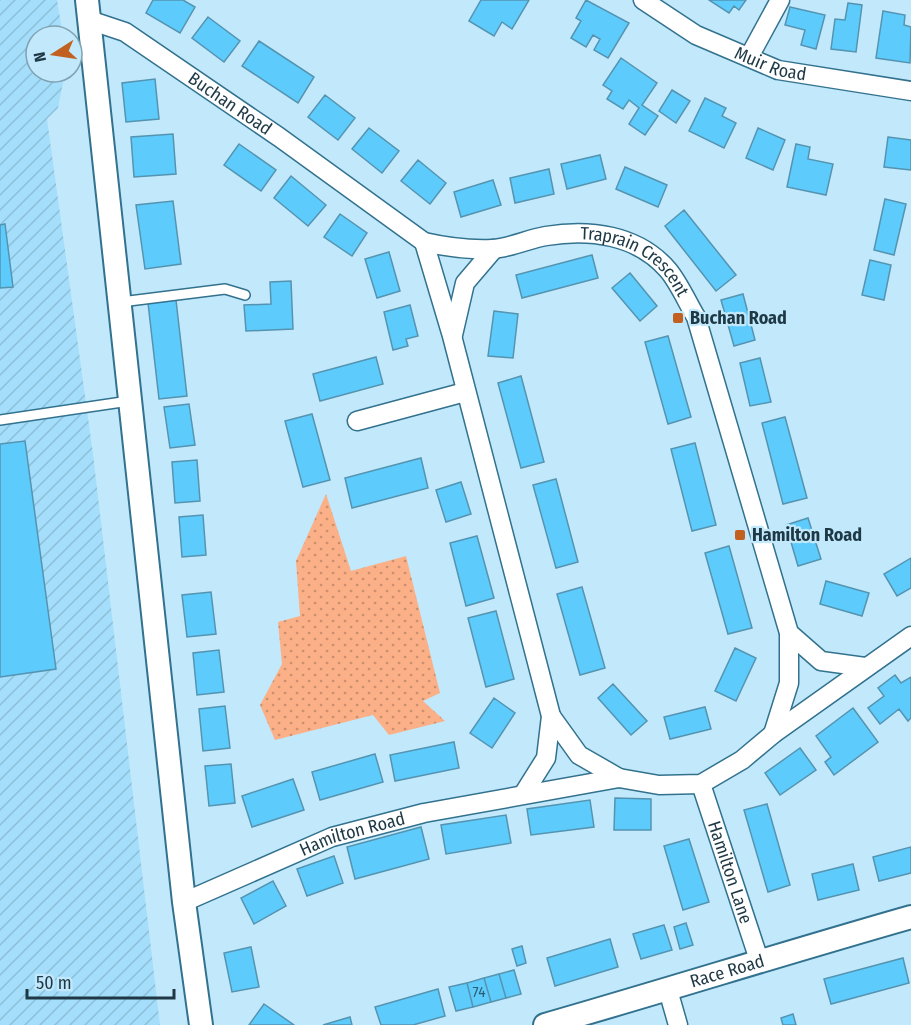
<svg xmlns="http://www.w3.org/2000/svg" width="911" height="1025" font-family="'Fira Sans Condensed',sans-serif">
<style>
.industrial{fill:url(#industrial-furrows)}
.grass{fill:url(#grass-dots)}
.building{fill:#5dccfd;stroke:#5494b1;stroke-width:1.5}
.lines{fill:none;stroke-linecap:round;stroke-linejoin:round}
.service-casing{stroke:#32728e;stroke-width:12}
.minor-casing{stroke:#32728e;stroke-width:21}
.tertiary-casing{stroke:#32728e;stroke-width:26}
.service{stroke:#fff;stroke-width:9}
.minor{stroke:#fff;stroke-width:18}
.tertiary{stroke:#fff;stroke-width:22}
.poi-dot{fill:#c1601f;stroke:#c2e8fb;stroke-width:2}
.labels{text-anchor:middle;stroke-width:4.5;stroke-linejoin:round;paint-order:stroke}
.number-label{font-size:15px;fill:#2e5e73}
.street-label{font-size:18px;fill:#1e3945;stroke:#c2e8fb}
.poi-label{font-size:18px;font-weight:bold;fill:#1e3945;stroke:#c2e8fb;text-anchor:start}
</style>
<defs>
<pattern id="industrial-furrows" width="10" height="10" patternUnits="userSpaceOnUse" patternTransform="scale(1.5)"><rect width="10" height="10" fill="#a4defb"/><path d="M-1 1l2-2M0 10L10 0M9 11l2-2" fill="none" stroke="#8dbfd8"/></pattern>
<pattern id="grass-dots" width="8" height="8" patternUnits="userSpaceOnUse" patternTransform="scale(1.5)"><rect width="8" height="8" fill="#fbb087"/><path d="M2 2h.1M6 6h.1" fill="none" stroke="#cb9070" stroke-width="1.8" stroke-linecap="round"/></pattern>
</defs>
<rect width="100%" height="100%" fill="#c2e8fb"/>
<path class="industrial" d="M0,0h57l6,36h-27v36h29l-7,36 -11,11 46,335 67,571h-160z"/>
<path class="grass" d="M326,494l25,77 55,-15 34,137 -17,8 22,20 -56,14 -16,-20 -98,25 -15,-35 22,-41 -4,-42 22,-6 -4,-55z"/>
<path class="building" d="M153,0h30l12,7 -15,26 -34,-20z
M481,0h48l-17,29 -10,-7 -8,14 -25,-15z
M586,0l43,23 -21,35 -14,-8 6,-11 -7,-4 -7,12 -15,-9 10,-17 -5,-3z
M709,0h37l-7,10 -5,-4 -5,7z
M848,3l14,2 -6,47 -25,-3 4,-30 10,1z
M790,7l35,8 -9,34 -15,-4 4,-15 -20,-5z
M883,11l22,4 -1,10 7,2 -1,36 -34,-5z
M208,17l32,24 -16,21 -32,-24z
M259,41l55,36 -16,26 -56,-37z
M621,58l36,25 -15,22 16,11 -13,19 -16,-11 10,-16 -10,-8 -6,9 -16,-10 5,-8 -9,-6z
M155,79l4,40 -33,3 -4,-39z
M672,90l18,11 -14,22 -17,-12z
M325,95l30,23 -17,22 -30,-23z
M705,98l21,10 -4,8 14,7 -12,25 -35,-17z
M369,128l30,23 -17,22 -30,-24z
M758,128l27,12 -12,30 -27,-12z
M173,134l3,40 -42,3 -3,-40z
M888,137l23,3v30l-27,-3z
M239,144l37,26 -15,21 -37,-26z
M796,144l14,3 -2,12 25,5 -7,31 -39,-8z
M600,155l6,24 -39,10 -6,-25z
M418,160l28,23 -16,21 -29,-23z
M625,167l42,18 -9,22 -42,-18z
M549,169l5,25 -39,9 -5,-25z
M291,176l35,29 -18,21 -34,-28z
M493,180l8,25 -40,12 -7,-25z
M885,199l21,5 -12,51 -20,-5z
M173,201l8,63 -36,5 -9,-64z
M684,210l52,65 -20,16 -51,-65z
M340,214l27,19 -15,23 -28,-19z
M5,224l8,63 -13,1v-63z
M389,252l11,39 -23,7 -12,-39z
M592,255l6,23 -76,20 -6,-23z
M870,260l21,5 -7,35 -22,-5z
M630,273l27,33 -17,15 -28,-33z
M291,281l2,48 -47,2 -2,-26 27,-1 -1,-22z
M743,294l12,46 -21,6 -13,-46z
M176,300l11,96 -28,3 -11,-96z
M410,305l8,31 -12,3 2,7 -15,4 -9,-38z
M494,311l24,3 -5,44 -25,-2z
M668,336l23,81 -23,7 -23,-82z
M376,357l7,27 -63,17 -7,-27z
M760,358l11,44 -21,4 -10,-43z
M521,376l23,86 -23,6 -23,-85z
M189,404l6,41 -25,3 -6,-41z
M312,414l18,66 -27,7 -18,-66z
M785,417l22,81 -24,6 -21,-81z
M25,441l31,228 -56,8v-233z
M695,443l21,82 -24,6 -21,-82z
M421,458l7,30 -76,20 -7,-30z
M197,460l3,41 -25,2 -3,-41z
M556,479l22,83 -22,6 -23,-83z
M461,482l10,32 -25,8 -10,-32z
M203,515l3,40 -24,2 -3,-40z
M808,518l13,41 -23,7 -12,-41z
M477,536l17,62 -28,8 -16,-63z
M729,546l23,82 -24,6 -23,-81z
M911,558v30l-14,8 -13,-22z
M826,581l43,12 -7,23 -42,-12z
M582,587l23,81 -25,7 -23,-81z
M211,592l5,42 -29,3 -5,-42z
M496,611l18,68 -28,8 -18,-69z
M735,648l21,10 -20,43 -21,-10z
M219,650l5,42 -27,3 -4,-42z
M895,675l6,8 10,-6v41l-3,3 -9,-12 -19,15 -12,-16 16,-12 -6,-8z
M613,684l34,37 -16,14 -33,-37z
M494,698l21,15 -23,35 -22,-15z
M225,706l5,42 -27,3 -4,-42z
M705,707l6,22 -41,10 -6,-22z
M853,708l25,34 -44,33 -9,-13 6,-5 -15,-21z
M454,742l5,26 -64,13 -5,-26z
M800,748l16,22 -36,25 -15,-22z
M375,754l8,28 -63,18 -8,-28z
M231,764l4,39 -26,3 -4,-40z
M293,779l11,31 -52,17 -10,-31z
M615,798l36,1v31h-37z
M590,800l4,27 -63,8 -4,-26z
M767,804l23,81 -22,7 -24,-82z
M506,815l5,28 -65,11 -5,-29z
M421,827l8,32 -74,20 -8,-32z
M689,839l20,63 -26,8 -19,-64z
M911,847v26l-32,8 -6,-24z
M334,856l9,27 -36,13 -10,-27z
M853,864l6,26 -41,10 -6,-26z
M273,881l13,25 -32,18 -13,-26z
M686,923l7,22 -13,4 -6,-22z
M664,925l8,25 -31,9 -8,-25z
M610,939l8,28 -63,19 -8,-28z
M522,946l4,17 -9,3 -5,-17z
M251,947l8,40 -27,5 -8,-39z
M903,958l6,25 -78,21 -7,-25z
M514,970l7,24 -15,4 -7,-24z
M499,974l7,24 -15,4 -7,-24z
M484,978l7,24 -18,5 -6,-24z
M467,983l6,24 -17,4 -7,-24z
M438,989l7,27 -32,9h-32l-6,-18z
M264,1004l30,21h-45z
M793,1014l3,11h-13l-2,-7z
M350,1017l2,8h-29z"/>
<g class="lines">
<g class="service-casing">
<path id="service" d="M121,302l104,-13 20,6
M0,420l129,-19"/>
</g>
<g class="minor-casing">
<g id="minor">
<path id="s1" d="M643,0l53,35 82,35 133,21"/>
<path id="s2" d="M89,20l36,12 154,105 145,105c22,5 45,8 68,7 18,-1 36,-10 54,-13 43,-7 91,-2 122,34 11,13 19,32 28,47l93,316v50l-16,51"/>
<path d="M749,57l31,-57"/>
<path d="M424,242l28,94 99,380 -5,42 -22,35"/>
<path d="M453,335l12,-52 29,-34"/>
<path d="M357,421l108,-29"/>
<path d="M789,633l32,28 44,6"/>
<path d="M551,716l28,39 40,23"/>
<path id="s3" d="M701,784l58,176"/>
<path id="s4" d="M184,902l148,-65 92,-24 195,-35 40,7 42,-1 41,-24 31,-26 138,-98"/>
<path d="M668,990l10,35"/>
</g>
</g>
<g class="tertiary-casing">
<g id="tertiary">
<path d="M87,0l97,902 17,123"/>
<path id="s5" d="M545,1025c122,-35 243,-73 366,-108"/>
</g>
</g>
<use href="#service" class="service"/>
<use href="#minor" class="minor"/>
<use href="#tertiary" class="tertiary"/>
</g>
<g class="poi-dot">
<rect x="672" y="312" width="12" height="12" rx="3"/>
<rect x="734" y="529" width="12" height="12" rx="3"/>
</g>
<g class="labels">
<g class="number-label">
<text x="479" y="997">74</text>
</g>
<g class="street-label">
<text dy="6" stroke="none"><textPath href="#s1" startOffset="144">Muir Road</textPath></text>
<text dy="6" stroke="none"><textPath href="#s2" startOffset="165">Buchan Road</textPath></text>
<text dy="6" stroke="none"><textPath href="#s2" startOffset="626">Traprain Crescent</textPath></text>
<text dy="6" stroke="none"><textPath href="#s4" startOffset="182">Hamilton Road</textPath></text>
<text dy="6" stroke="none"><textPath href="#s3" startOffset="93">Hamilton Lane</textPath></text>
<text dy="6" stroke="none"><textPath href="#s5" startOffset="190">Race Road</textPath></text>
</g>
<g class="poi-label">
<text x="690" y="324">Buchan Road</text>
<text x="752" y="541">Hamilton Road</text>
</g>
</g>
<g transform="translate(54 54) rotate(258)"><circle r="28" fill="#c2e8fb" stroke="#80a2b2" stroke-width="1.5"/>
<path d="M0-4.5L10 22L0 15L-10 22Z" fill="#c1601f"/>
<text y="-9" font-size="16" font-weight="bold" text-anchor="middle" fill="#1e3945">N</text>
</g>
<path d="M27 989v9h147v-9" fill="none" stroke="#1e3945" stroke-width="3"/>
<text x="36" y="989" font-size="18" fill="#1e3945" stroke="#c2e8fb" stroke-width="4.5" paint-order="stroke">50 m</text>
</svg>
